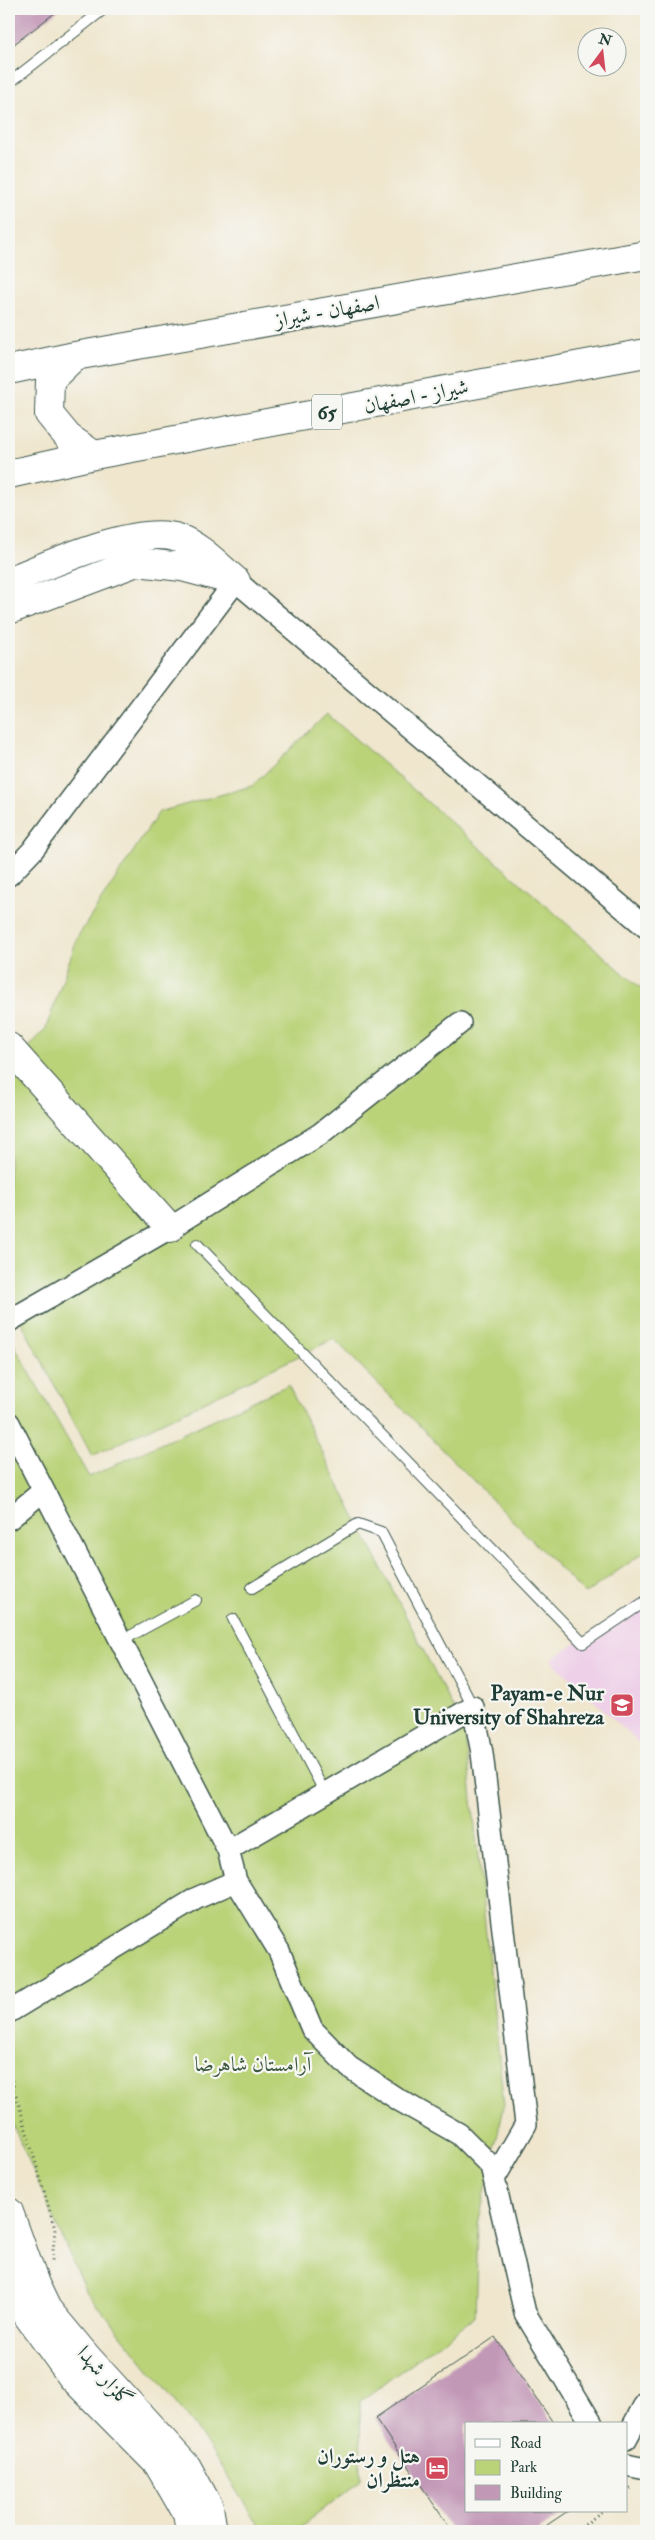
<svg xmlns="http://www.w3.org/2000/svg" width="655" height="2540" font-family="'IM FELL Double Pica',Amiri,serif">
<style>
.built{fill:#eed0e8}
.green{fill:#bad379;stroke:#6c8856}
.building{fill:#c298b7}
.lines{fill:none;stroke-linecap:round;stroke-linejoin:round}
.lane-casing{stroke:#3e564b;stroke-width:12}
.street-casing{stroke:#3e564b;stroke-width:24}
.secondary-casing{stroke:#3e564b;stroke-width:30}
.highway-casing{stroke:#3e564b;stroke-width:30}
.path{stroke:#3e564b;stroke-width:3;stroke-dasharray:1 4;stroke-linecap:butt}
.lane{stroke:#fff;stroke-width:10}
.street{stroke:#fff;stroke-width:21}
.secondary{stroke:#fff;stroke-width:28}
.highway{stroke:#fff;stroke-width:28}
.labels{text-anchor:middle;stroke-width:4.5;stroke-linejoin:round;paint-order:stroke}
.shield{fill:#f6f6f2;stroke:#60746d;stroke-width:1}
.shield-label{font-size:20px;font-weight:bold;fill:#1f3d34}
.street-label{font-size:21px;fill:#1f3d34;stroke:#f6f6f2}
.poi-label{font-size:21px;font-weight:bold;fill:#1f3d34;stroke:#f6f6f2;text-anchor:end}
.park-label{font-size:21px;fill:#3e5b42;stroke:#f6f6f2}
</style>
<rect width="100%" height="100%" fill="#f6f6f2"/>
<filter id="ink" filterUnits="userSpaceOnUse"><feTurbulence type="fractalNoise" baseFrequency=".02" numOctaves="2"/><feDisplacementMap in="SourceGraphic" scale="10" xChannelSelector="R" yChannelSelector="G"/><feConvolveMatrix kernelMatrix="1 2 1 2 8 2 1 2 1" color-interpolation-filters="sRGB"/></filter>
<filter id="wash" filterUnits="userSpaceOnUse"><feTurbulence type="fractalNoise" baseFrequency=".0096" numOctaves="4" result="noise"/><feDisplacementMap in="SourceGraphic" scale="20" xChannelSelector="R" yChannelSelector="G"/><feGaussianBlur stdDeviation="1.12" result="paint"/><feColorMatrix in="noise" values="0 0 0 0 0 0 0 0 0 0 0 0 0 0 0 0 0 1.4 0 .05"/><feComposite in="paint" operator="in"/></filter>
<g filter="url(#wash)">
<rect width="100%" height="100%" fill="#efe6cd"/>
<path class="built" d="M646,1595v155l-95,-90z"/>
<path class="green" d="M327,714l319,279v558l-61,43 -251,-255 -242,117 -83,-157v-229l37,-42 32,-92 81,-124 93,-26z
M9,1336l80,141 199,-92 177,347 39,374 -26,119 -3,92 -115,84 1,79 -65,51h-34l-67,-105 -110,-136 -76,-174z"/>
<g id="blocks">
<path class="building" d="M9,9h51l-51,39z
M495,2337l59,87h-88v87h102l-30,20h-86l-77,-113z"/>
</g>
</g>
<g filter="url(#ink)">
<use href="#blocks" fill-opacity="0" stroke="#3e564b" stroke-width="1"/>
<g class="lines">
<g class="lane-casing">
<path id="lane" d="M9,83l95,-74
M197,1244l386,399 63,-42
M252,1588l106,-64 23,8 92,175
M233,1619l92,174
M121,1641l75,-41"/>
</g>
<g class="street-casing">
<path id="street" d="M9,875l23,-24 204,-270 410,346
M9,1321l161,-93 150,-94 140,-111
M9,1423l219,427 8,31 43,70 33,78 37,38 50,33 60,34 32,32 34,147 67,111
M9,1519l34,-28
M228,1850l245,-143 9,46 44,371 -32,55
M9,2012l188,-114 39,-17
M626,2439l20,-37
M626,2465l20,4"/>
</g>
<g class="secondary-casing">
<path id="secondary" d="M9,581c39,-16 128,-57 169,-43 22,8 40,28 58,43
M9,610l128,-48 45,5 45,12
M9,1047l161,181
M9,2212l26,72 12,25 40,48 100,110 22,40 4,24
M9,2272l18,43 45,62 86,87 29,50 3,17"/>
</g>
<g class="highway-casing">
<path id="highway" d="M75,356l-25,24 -1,34 19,23 26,18
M9,370l66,-14 571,-101
M9,474l85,-19 552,-102"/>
</g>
<path class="path" d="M9,2071l46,158 -3,32
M626,2492l8,-6
M577,2531l25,-20"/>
<use href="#lane" class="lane"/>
<use href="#street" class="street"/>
<use href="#secondary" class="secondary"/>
<use href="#highway" class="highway"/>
</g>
</g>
<defs>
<g id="university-square" transform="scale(1.25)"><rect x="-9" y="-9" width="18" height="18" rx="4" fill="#d1495b" stroke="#f6f6f2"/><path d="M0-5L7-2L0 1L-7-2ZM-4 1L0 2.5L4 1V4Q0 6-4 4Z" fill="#fff"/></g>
<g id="hotel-square" transform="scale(1.25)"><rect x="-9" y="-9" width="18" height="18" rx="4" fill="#d1495b" stroke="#f6f6f2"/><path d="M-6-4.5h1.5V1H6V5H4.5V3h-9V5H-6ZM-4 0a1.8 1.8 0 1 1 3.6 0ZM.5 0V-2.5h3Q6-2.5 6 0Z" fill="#fff"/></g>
</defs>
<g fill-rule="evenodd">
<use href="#university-square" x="622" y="1705"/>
<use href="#hotel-square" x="437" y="2468"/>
</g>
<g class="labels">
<rect class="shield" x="312" y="394.5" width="30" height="35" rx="4"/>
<g class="shield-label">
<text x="327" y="419">65</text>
</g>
<g class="street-label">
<text transform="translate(327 311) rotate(-10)" y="7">اصفهان - شیراز</text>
<text transform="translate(416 396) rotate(-11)" y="7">شیراز - اصفهان</text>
<text transform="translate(105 2376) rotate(49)" y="7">گلزار شهدا</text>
</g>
<g class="poi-label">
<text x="604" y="1700">Payam-e Nur<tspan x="604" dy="24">University of Shahreza</tspan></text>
<text x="420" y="2463">هتل و رستوران<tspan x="420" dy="24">منتظران</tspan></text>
</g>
<g class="park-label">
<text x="253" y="2071">آرامستان شاهرضا</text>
</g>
</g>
<rect width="655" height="2540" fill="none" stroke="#f6f6f2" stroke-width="30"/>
<rect x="465" y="2422" width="162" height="90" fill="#f6f6f2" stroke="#a0aca6"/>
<rect x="475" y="2439" width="25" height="8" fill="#ffffff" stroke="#a0aca6"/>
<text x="510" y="2448" font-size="15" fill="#1f3d34">Road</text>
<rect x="475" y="2460" width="25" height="15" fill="#bad379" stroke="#a0aca6"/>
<text x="510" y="2472" font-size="15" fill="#1f3d34">Park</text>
<rect x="475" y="2485" width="25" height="15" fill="#c298b7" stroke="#a0aca6"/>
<text x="510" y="2498" font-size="15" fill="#1f3d34">Building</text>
<g transform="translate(602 52) rotate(15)"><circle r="24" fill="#f6f6f2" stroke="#a0aca6"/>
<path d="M0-4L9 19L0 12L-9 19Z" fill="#d1495b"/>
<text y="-8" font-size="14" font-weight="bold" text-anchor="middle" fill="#1f3d34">N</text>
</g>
</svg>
